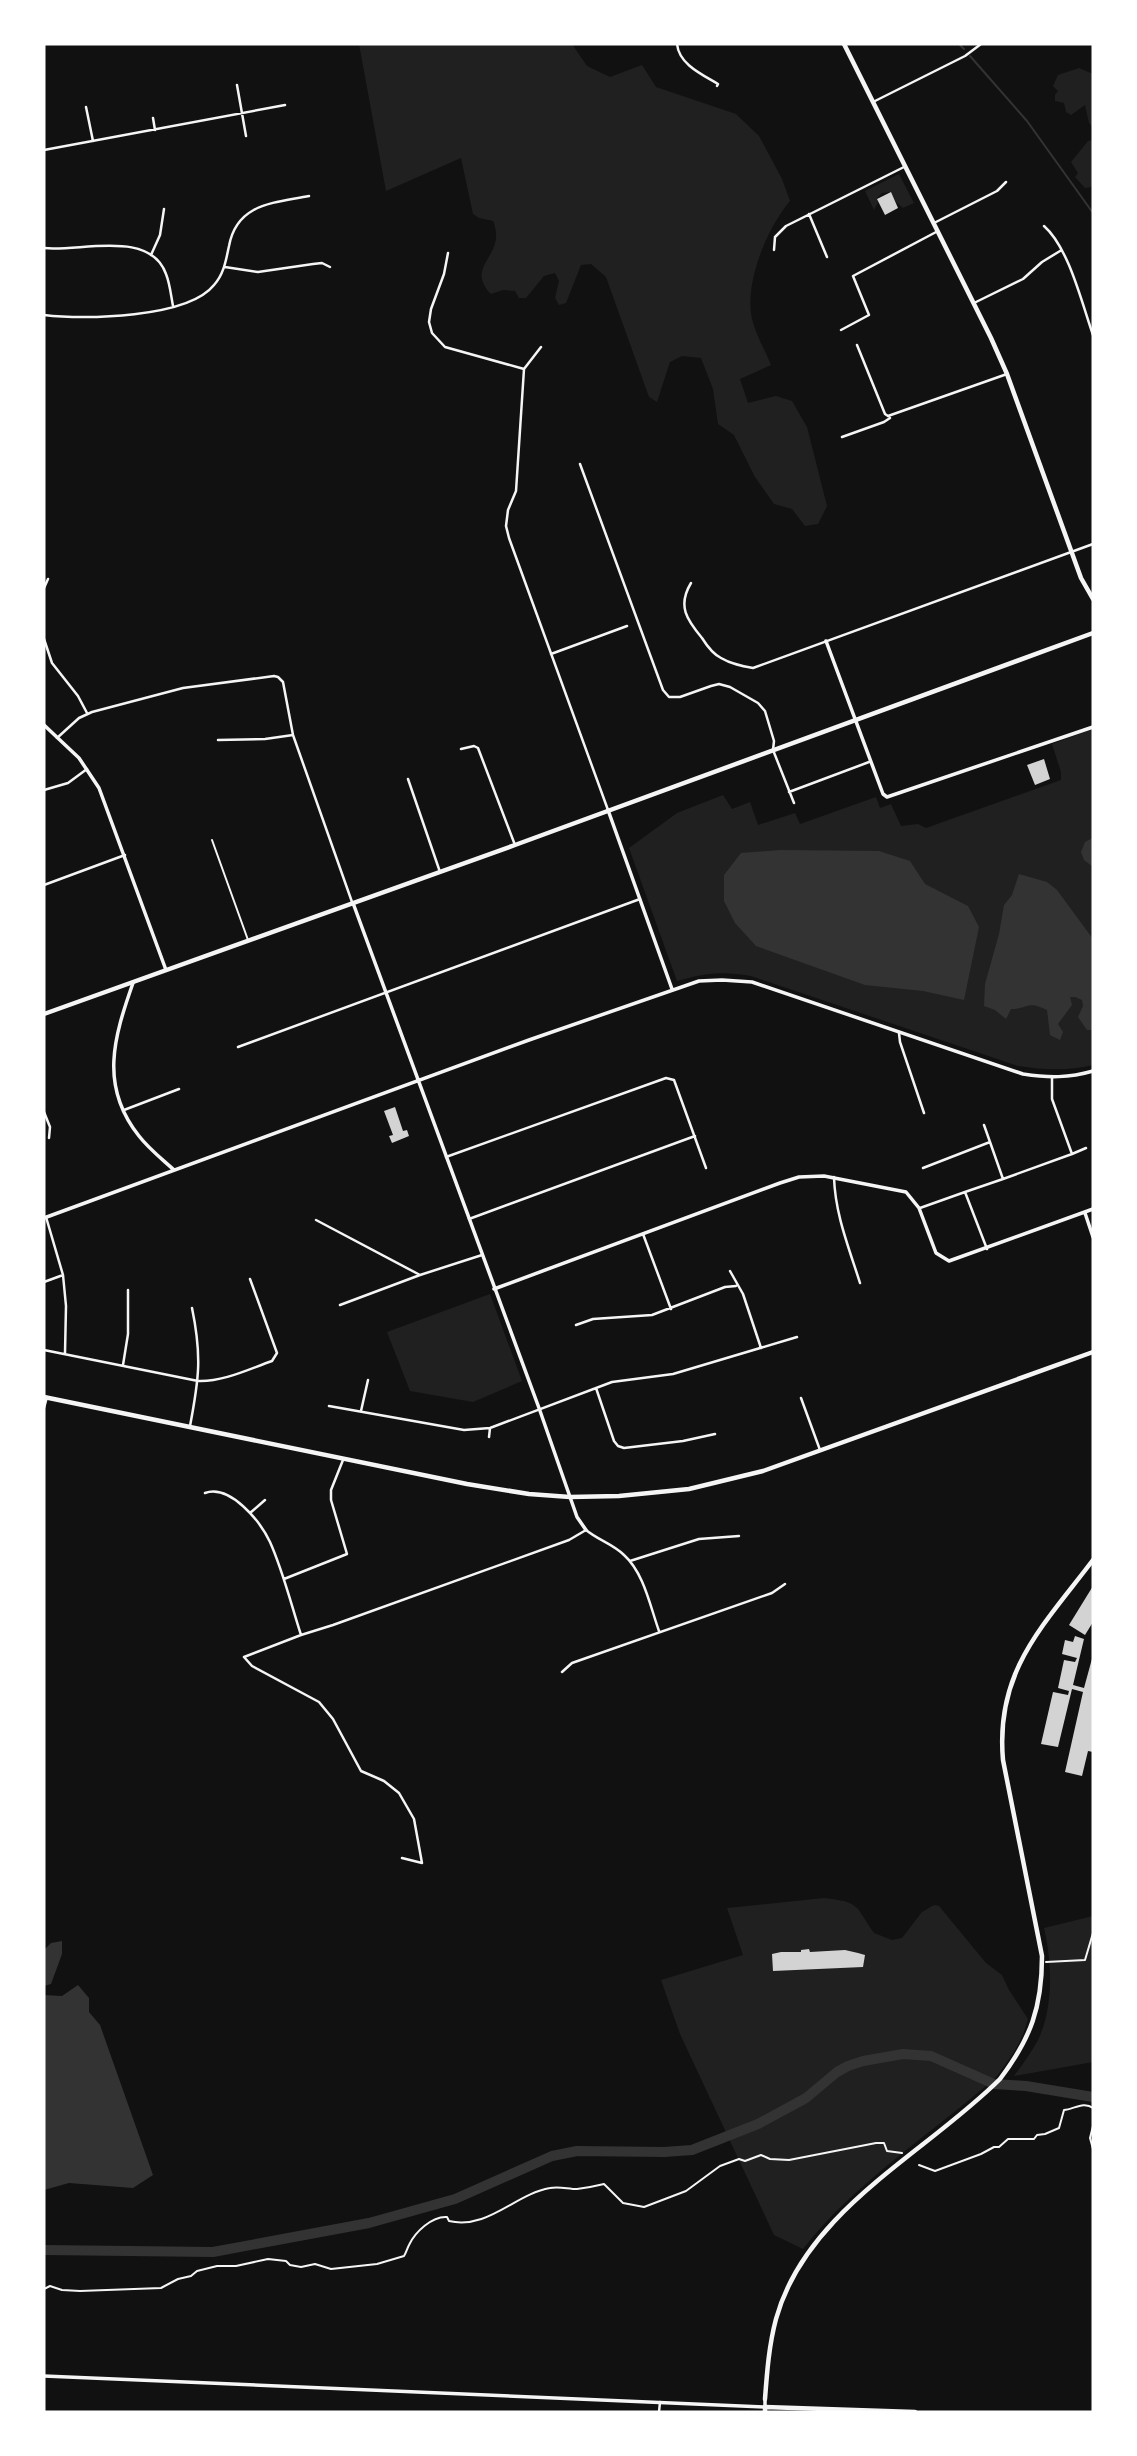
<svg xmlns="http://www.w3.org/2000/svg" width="1137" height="2456" font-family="'DejaVu Sans',sans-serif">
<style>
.green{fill:#202020}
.water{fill:#333}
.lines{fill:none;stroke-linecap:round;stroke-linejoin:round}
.stream{stroke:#333;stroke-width:2}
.river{stroke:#333;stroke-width:10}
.building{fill:#d3d3d3}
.path{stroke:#f5f5f5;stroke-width:2}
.service{stroke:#f5f5f5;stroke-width:2}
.minor{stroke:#f5f5f5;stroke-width:2.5}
.tertiary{stroke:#f5f5f5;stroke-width:3.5}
.secondary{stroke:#f5f5f5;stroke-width:4.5}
.primary{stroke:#f5f5f5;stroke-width:4.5}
</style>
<rect width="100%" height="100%" fill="#111"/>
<path class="green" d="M359,44h213l15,22 23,11 32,-12 14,22 80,27 23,22 23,43 8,22c-23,27 -46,82 -38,118 4,16 13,31 19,46l-31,14 8,24 28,-7 16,5 15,26 20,79 -9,18 -13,2 -13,-17 -18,-5 -19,-27 -21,-42 -16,-11 -5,-35 -12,-31 -19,-2 -12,6 -13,40 -8,-5 -43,-120 -15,-13 -10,1 -15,38 -7,2 -4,-7 4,-17 -4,-8 -11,3 -18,22h-7l-4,-7 -12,-1 -12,4c-28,-29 17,-38 2,-73l-14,-3 -6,-4 -12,-56 -75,33z
M1079,68l14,6v54l-4,-5 -4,-18 -14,10 -5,-3 -2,-9 -9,-2v-6l3,-4 -5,-5 5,-11z
M1093,140v41l-2,6 -6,1 -10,-11 3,-4 -7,-11 17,-21z
M899,174l15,29 -11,5 -7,-6 -6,-10 -8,1 -5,5 1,4 -4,8 -9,-19z
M1093,729v336c-25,6 -49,5 -75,1l-267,-90c-29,-5 -45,-3 -74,5l-48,-133 48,-35 46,-18 9,14 18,-7 8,23 37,-12 5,11 76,-27 4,11 11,-4 10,22 17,-2 8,4 135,-48v-8l-9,-28z
M490,1294l32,87 -49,21 -63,-11 -23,-59z
M824,1898c37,4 31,8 50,35l18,7 10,-2 20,-26 12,-7 5,1 47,57 16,12 7,15 19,29c-6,23 -17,39 -32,58 -63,56 -141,105 -193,172l-29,-14 -94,-201 -19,-54 82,-25 -16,-47z
M1093,1916v146l-79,14c8,-11 17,-23 24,-36 16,-33 14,-78 6,-112z"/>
<path class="water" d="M1093,838v29l-9,-7 -3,-8 4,-10z
M780,850l99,1 31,10 15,23 43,22 11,21 -15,73 -41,-9 -58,-6 -109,-39 -21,-23 -11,-22v-26l17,-22z
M1019,874l28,8 10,8 36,49v91h-6l-9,-13 5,-11 -1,-6 -7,-3h-5l2,8 -14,19 5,8 -3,8 -10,-5 -3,-25c-21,-10 -18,-1 -36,-1l-5,10 -11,-9 -11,-4 1,-22 14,-50 5,-29 8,-10z
M62,1941v13l-11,30 -7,2v-36l7,-7z
M78,1985l11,13v14l11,13 53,150 -20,13 -64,-5 -25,7v-195l18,1z"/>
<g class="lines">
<path class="stream" d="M959,44l5,5
M970,56l57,65 66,92"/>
<path class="river" d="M44,2250l169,2 156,-29 86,-24 97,-43 25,-5 87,1 28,-2 66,-26 48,-26 31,-26 11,-6 15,-5 40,-7 28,2 63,28 32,2 67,11"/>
</g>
<path class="building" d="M891,192l7,16 -13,7 -8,-16z
M1044,759l6,20 -15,6 -8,-20z
M395,1107l8,24 4,-1 2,6 -17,7 -3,-7 4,-1 -9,-24z
M1093,1586v36l-8,13 -16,-10z
M1075,1636l9,3 -11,46 11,3 9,-33v97l-5,-1 -6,25 -17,-4 18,-80 -11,-3 -14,58 -17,-3 12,-52 15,3 1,-4 -11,-3 6,-28 11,2 2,-4 -15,-4 3,-14 8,2z
M809,1949l1,3 35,-2 13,3 7,2 -2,12 -90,4 -1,-17 9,-2h20v-2z"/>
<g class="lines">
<path class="path" d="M1046,1962l39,-2 8,-27
M1093,2126l-3,12 3,11
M919,2165l16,6 46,-17 13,-7h5l9,-8h26l3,-4 8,-1 14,-6 5,-18c10,-1 20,-9 29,-2
M44,2289l6,-3 12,4 18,1 81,-3 17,-9 13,-3 6,-5 20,-5h19l32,-7 18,2 4,4 11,2 14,-3 16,5 46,-5 27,-8c2,-3 3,-7 5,-11 6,-13 23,-29 38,-28l2,4c39,9 66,-27 101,-33 9,-2 18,1 27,1 8,-1 19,-3 27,-5l19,19 21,4 42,-16 34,-25 19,-7 6,2 16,-6 9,4 19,1 87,-17h8l3,8 15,2"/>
<path class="service" d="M212,840l36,100"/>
<path class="minor" d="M677,44c2,20 24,30 41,40l-1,2
M237,85l9,51
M873,102l92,-46 16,-12
M86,107l7,34
M153,118l2,12
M44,150l241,-45
M809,214l18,43
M934,223l63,-32 9,-9
M1044,226c25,22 38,78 49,109
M44,248c36,4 106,-19 122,26 4,10 5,22 7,32
M774,250l1,-13 11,-11 118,-59
M448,253l-4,21 -13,35 -2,13 3,11 13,14 79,22
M151,255l9,-20 4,-26
M225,267l33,5 55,-8 9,-1 8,4
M974,303l49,-24 19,-17 18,-11
M44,315c40,5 144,3 170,-30 10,-11 12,-25 15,-39 8,-43 45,-43 80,-50
M841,330l28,-15 -16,-39 85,-45
M857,345l28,69 3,2 119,-42
M541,347l-17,22 -8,122 -8,19 -2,16 3,12 99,272
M842,437l42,-15 6,-4
M580,464l83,226 6,7h11l31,-11 8,-2 11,3 28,16 7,8 9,30 -1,9 21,53
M691,583c-14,23 -4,37 11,55 5,8 11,16 19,20 10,6 21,8 32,10l340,-124
M44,588l4,-9
M44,639l8,24 26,33 9,17
M551,654l76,-28
M57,738l22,-20 13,-6 91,-24 91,-12 4,1 5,5 10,53 59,167
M218,740l47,-1 28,-4
M461,749l13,-3 4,2 37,97
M408,779l32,93
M44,790l24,-7 19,-14
M789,792l80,-30
M44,885l81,-30
M899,1033l1,9 24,71
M238,1047l402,-148
M1052,1078v21l20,55 14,-6
M124,1110l55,-21
M44,1112l6,15 -1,11
M984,1125l6,17
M446,1157l220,-79 8,2 32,88
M923,1168l67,-26 13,37 -38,13
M834,1177c1,37 15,71 26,106
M1003,1179l69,-25
M920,1208l45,-16 22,57
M46,1217l17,58 3,31 -1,47
M469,1219l226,-83
M316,1220l104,55
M643,1234l28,75
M730,1271l13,23 18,54
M44,1282l19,-7
M340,1305l80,-30 62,-20
M576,1325l17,-6 59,-4 73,-28 11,-1
M44,1350l154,31c25,1 51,-12 74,-20l5,-8 -27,-74
M123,1365l5,-31v-44
M596,1388l18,53 4,5 6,2 59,-7 32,-7
M801,1398l19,52
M329,1406l135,24 26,-2 122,-46 61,-8 124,-37
M44,1408l3,-11
M361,1411l7,-31
M190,1426c9,-47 12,-70 2,-118
M489,1437l1,-9
M205,1493c25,-9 55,28 65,49 13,29 21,62 31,93
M250,1513l15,-13
M630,1561l69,-22 40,-3
M284,1579l63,-25 -16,-54v-10l12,-30
M562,1672l10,-9 200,-70 13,-9
M402,1858l20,5 -8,-44 -15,-26 -15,-12 -23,-10 -28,-52 -14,-17 -67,-36 -8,-9 57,-22 32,-10 236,-85 17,-10c12,10 27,14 38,25 20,18 26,51 35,76
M659,2412l1,-10"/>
<path class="tertiary" d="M826,641l57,153 4,3 206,-70
M44,725l35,33 20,30 67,182
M608,810l64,179
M353,903l186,505 38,109 9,13
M133,983c-19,54 -34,103 6,153 10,13 23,23 35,34
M1085,1213l8,24
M44,1218l485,-178 170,-59 23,-1 30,2 271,92c26,4 46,4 70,-3
M494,1289l286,-106 19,-6 25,-1 82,16 13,16 17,45 13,8 144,-52
M44,2376l721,31v-8"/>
<path class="secondary" d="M844,44l147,294 16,36 74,204 12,21
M44,1014l471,-169 578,-212
M765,2399c2,-27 4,-54 11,-80 30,-109 149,-165 224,-240 31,-41 42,-72 42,-123l-39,-196c-8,-89 40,-134 90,-200
M765,2412v-5l150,5"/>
<path class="primary" d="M44,1397l423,87 62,10 41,3 49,-1 70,-7 74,-18 330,-119"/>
</g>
<rect width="1137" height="2456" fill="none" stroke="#ffffff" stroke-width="91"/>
</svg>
